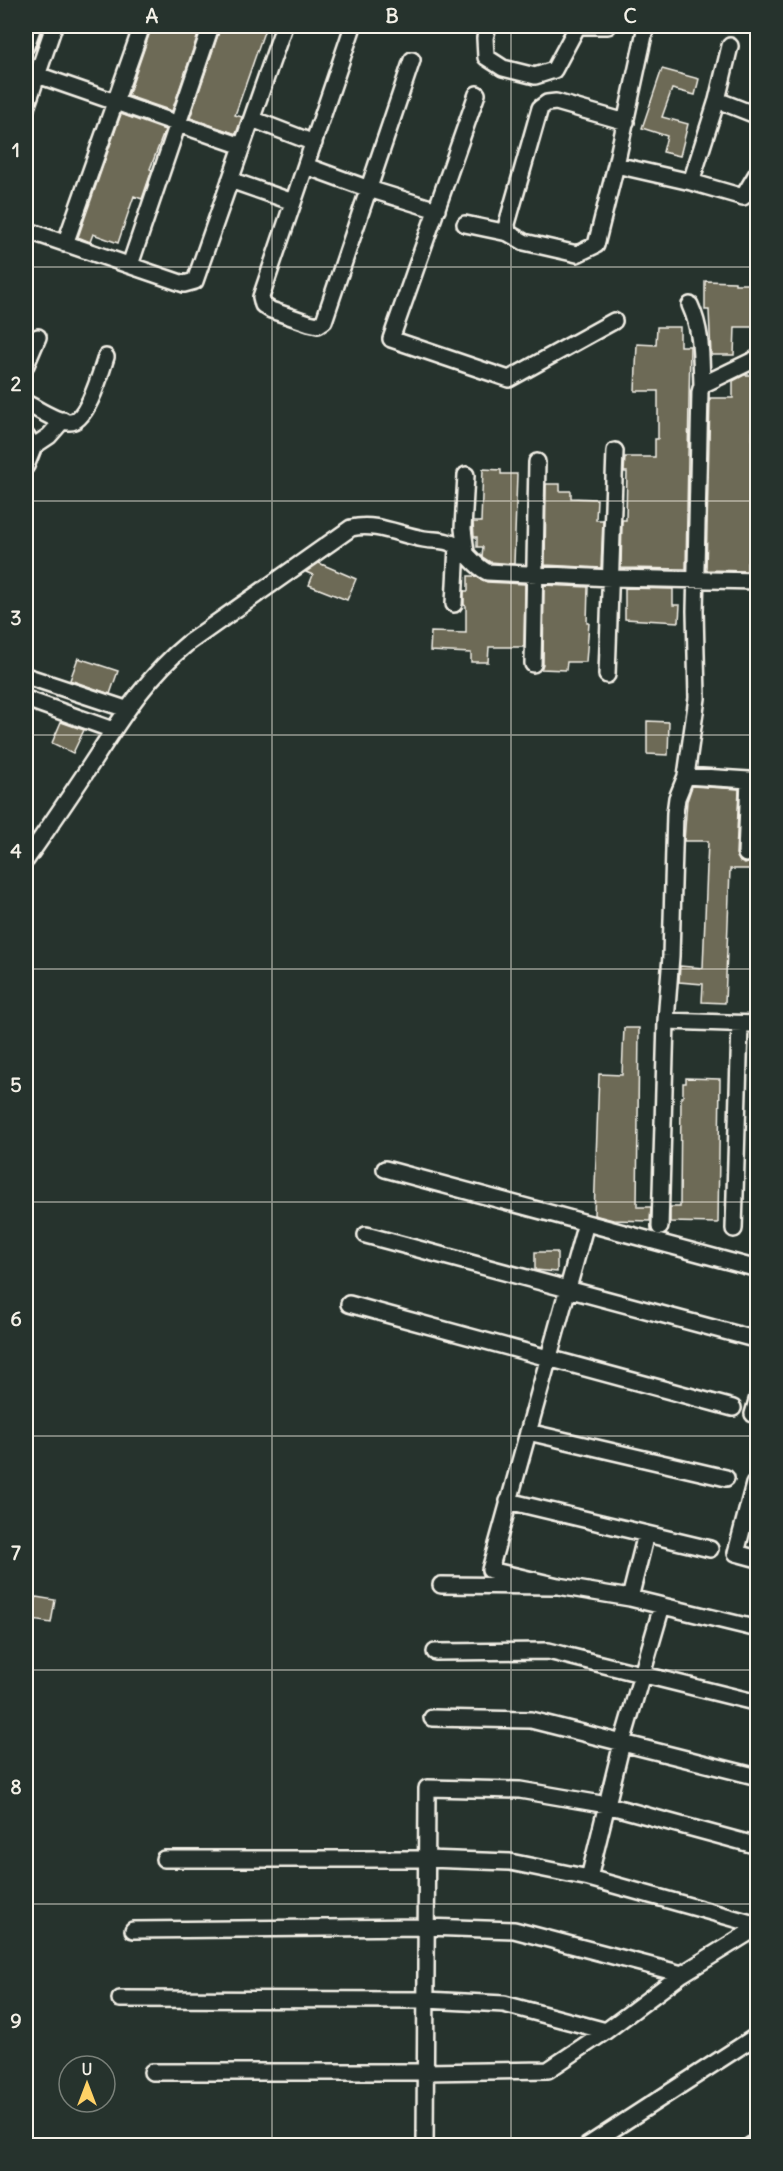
<svg xmlns="http://www.w3.org/2000/svg" width="783" height="2171" font-family="Delius,sans-serif">
<style>
.building{fill:#6d6a56;stroke:#f4f1e8;stroke-width:1.5}
.lines{fill:none;stroke-linecap:round;stroke-linejoin:round}
.minor-casing{stroke:#f4f1e8;stroke-width:20}
.minor{stroke:#26332d;stroke-width:15}
.grid{fill:none;stroke:#f4f1e8;stroke-width:1.5;stroke-opacity:0.55}
.neatline{fill:none;stroke:#f4f1e8;stroke-width:2}
.grid-label{font-size:20px;text-anchor:middle;font-weight:bold;fill:#f4f1e8}
</style>
<rect width="100%" height="100%" fill="#26332d"/>
<filter id="ink" filterUnits="userSpaceOnUse"><feTurbulence type="fractalNoise" baseFrequency=".0167" numOctaves="2"/><feDisplacementMap in="SourceGraphic" scale="12" xChannelSelector="R" yChannelSelector="G"/><feConvolveMatrix kernelMatrix="1 2 1 2 8 2 1 2 1" color-interpolation-filters="sRGB"/></filter>
<g filter="url(#ink)">
<path class="building" d="M152,26h49l-29,85 -44,-15z
M221,26h45l-31,89 7,2 -6,17 -46,-16z
M662,69l37,10 -4,16 -23,-6 -10,28 26,7 -8,32 -17,-4 4,-16 -25,-8z
M121,114l44,16 -15,39 2,1 -10,29 -8,-3 -16,47 -25,-9 -3,8 -12,-5z
M705,281l30,1v2h23v43h-23l-1,28h-23l-2,-45h-4z
M657,327h23v19h10l-4,223 -65,-1 1,-48h4l1,-48h-3l1,-15h30v-18h3v-48h-23l2,-47 19,1z
M744,375h14v23h-5l-1,89h4l-3,76h-6v8l-41,-1 4,-172h23v-17z
M483,469l18,1v4h16l-3,90 -24,-2 -8,-5 1,-10h-6v-10h-3l-1,-15h8z
M546,484h14v7h11v7l26,1 -1,21h7l-2,48 -56,-3z
M319,563l37,16 -9,21 -38,-15 4,-10 -7,-3z
M468,576h7l12,6 38,2 -1,63h-35l-1,15h-17v-9l-41,-2 1,-19 35,1v-27l-2,-1v-14h4z
M544,585l44,2 -1,36h2l-3,39h-19l-1,8 -25,-1 2,-5z
M625,588l48,1v16h7l-1,17 -54,-3z
M78,658l40,13 -8,23 -40,-14z
M647,721l22,1 -1,33 -21,-1z
M61,722l23,8 -11,23 -21,-10z
M692,786l47,3 -3,65 4,8 5,2 6,-2 5,-7 2,-44v58h-28l-5,134 -23,-1 1,-18 -24,-2 1,-16 23,2 5,-127h-24l3,-40z
M624,1028h15l-2,179h14l-1,14 -37,-1 -19,-5 5,-141 23,1z
M686,1078l34,1 -2,144 -48,-1v-15h10l1,-110h2v-14h3z
M535,1252h22v20l-22,-2z
M36,1597l19,3 -4,23 -19,-3z"/>
<g class="lines">
<g class="minor-casing">
<path id="minor" d="M353,26l-92,271 2,8 8,5 38,13 9,2 6,-4 88,-261
M488,26l-3,12 1,19 17,11 32,8 19,-6 23,-43
M577,26h31
M646,26l-30,139 75,17 52,15 15,-25
M26,46l7,-20
M26,71l216,75
M477,94l-86,245 118,40 105,-58
M717,100l41,16
M26,108l28,-82
M252,119l62,24
M616,165l-20,80 -19,9 -53,-12 -16,-9 -1,-9 33,-116 7,-5 9,-1 70,20
M306,166l63,23 68,21
M230,180l63,22
M691,182l26,-82 13,-54
M465,224l43,9
M26,230l158,54 11,-3 89,-255
M65,244l77,-218
M130,265l81,-239
M690,305c12,26 11,52 12,80
M26,365l12,-28
M26,403c12,6 30,19 44,19 17,0 31,-50 36,-65
M26,436l8,10 -8,20
M34,446l15,-10 14,-16
M466,552l-3,-23 3,-54
M454,604l3,-58
M533,664l4,-202
M607,675l8,-224
M26,676l100,33
M26,699l87,31
M686,776l63,4
M746,854l3,-74h9
M26,860c21,-30 42,-61 62,-91 31,-47 56,-90 100,-126l163,-115c26,-6 48,7 73,11 11,2 21,0 31,6 13,7 19,21 32,27l124,6 147,3
M666,1021l5,-65 4,-143 2,-15 9,-22 11,-78 -2,-87 5,-219 2,-7 56,-27
M385,1169l373,100
M660,1227l6,-206 92,3
M734,1229l6,-205
M366,1235l392,105
M349,1304l384,104
M758,1397l-5,17 5,1
M528,1432l198,46
M758,1485l-4,-1 -18,69 22,6
M508,1501l202,48
M441,1585l117,1 72,12 128,31
M558,1586l-68,-16 96,-347
M630,1598l16,-64
M435,1652l113,-1 210,52
M432,1718l99,2 227,57
M164,1859h263l83,3 79,16 169,47
M589,1878l33,-135 40,-137
M133,1930l293,-3 88,3 168,44
M120,1999l306,1 78,4 102,27
M152,2072h273l123,-2 58,-39 76,-57 76,-47
M425,2146l2,-358 93,2 87,15 151,41
M587,2146l171,-111
M750,2146l8,-5"/>
</g>
<use href="#minor" class="minor"/>
</g>
</g>
<path class="grid" d="M272,26v2120M511,26v2120M26,267h732M26,501h732M26,735h732M26,969h732M26,1202h732M26,1436h732M26,1670h732M26,1904h732"/>
<rect width="783" height="2171" fill="none" stroke="#26332d" stroke-width="66"/>
<g transform="translate(87 2084)"><circle r="28" fill="#26332d" stroke="#787f78" stroke-width="1.5"/>
<path d="M0-4.5L10 22L0 15L-10 22Z" fill="#ffd166"/>
<text y="-9" font-size="16" font-weight="bold" text-anchor="middle" fill="#f4f1e8">U</text>
</g>
<rect x="33" y="33" width="717" height="2105" class="neatline"/>
<g class="grid-label">
<text x="152" y="23">A</text>
<text x="392" y="23">B</text>
<text x="630" y="23">C</text>
<text x="16" y="157">1</text>
<text x="16" y="391">2</text>
<text x="16" y="625">3</text>
<text x="16" y="858">4</text>
<text x="16" y="1092">5</text>
<text x="16" y="1326">6</text>
<text x="16" y="1560">7</text>
<text x="16" y="1794">8</text>
<text x="16" y="2028">9</text>
</g>
</svg>
